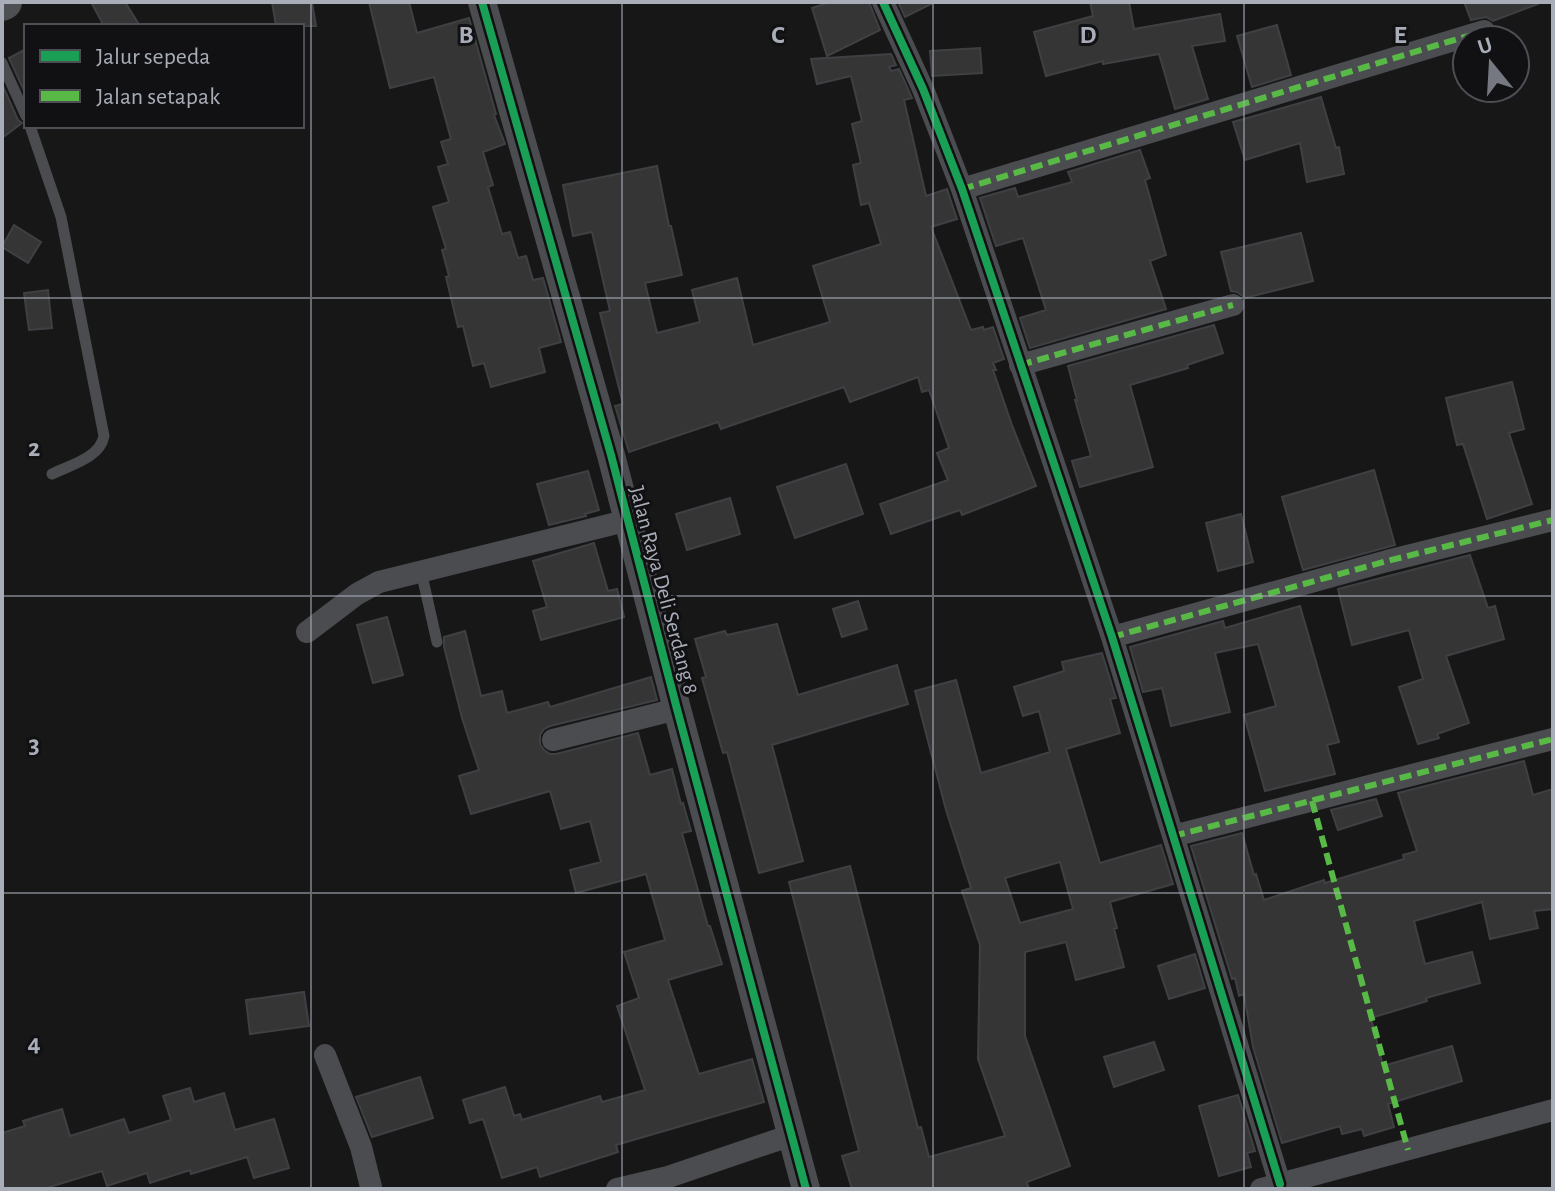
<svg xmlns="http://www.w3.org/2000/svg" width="1555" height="1191" font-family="'Alegreya Sans',sans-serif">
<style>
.building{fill:#353536;stroke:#3f4043;stroke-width:2;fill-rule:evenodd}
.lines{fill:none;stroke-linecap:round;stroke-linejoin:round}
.service{stroke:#4b4c50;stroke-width:11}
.minor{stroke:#4b4c50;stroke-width:22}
.tertiary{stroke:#4b4c50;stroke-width:28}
.primary{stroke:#4d4f52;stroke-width:36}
.quiet{stroke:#58b947;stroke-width:6;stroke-dasharray:12 6;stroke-linecap:butt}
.cycleway-casing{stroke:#111113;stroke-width:13}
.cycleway{stroke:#1a9f57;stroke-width:8}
.grid{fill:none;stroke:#a8adb8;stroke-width:2;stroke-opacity:0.55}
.labels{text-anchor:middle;stroke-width:6;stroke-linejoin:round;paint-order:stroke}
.street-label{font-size:22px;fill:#a8adb8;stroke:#111113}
.grid-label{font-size:26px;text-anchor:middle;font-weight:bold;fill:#a8adb8;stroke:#111113;stroke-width:6;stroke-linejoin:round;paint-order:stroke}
</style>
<rect width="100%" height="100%" fill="#171717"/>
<path class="building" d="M91,2h34l15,24h-36z
M272,2h40l4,24h-40z
M369,2h40l8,31 52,-15 27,96 -2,1 11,29 -22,8 10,33 -5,2 14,47 8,-2 8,26 8,-2 7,24 10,-2 18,64 -22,6 6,24 -54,15 -7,-24 -11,3 -10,-40 -5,1 -12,-50 3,-1 -7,-26 4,-1 -13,-42 16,-5 -11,-35 10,-3 -7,-22 10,-3 -17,-62 -44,11z
M831,2h38l11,28 -53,26 -15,-48z
M898,2h37l-30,15z
M1090,2h39l5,27 86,-15 5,27 -33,5 16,53 -33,10 -16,-55 -56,10v-3l-57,15 -12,-44 59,-16z
M1464,2h73l1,2 -45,17 -7,-4 -15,3z
M1277,25l14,50 -39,12 -15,-51z
M980,48l2,25 -50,3 -2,-25z
M26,49v46l-17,-37z
M891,54l5,11 -7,2 2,4 8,-2 13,29 -8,2 22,96 21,-7 10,30 -26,8 40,103 12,-3 1,3 9,-3 11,32 -11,4 3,7h-3l19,55 24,61 -74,29 -2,-5 -69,24 -11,-30 68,-24 -11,-27 12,-5 -20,-58 -7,2 -4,-15 -68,25 -6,-15 -123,42 -3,-7 -89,30 -14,-46 8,-2 -23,-91 10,-2 -18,-79 -19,4 -10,-51 94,-19 12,60h2l11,49 -37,8 12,50 43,-11 -8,-32 45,-12 16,67 77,-23 -17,-56 68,-22 -12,-41 -8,2 -8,-40 8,-2 -9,-39 10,-3 -11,-45 -34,8 -6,-25z
M2,84l16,36 4,3 -20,15z
M1321,97l15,51 3,-1 5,27 -37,8 -7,-39 -55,17 -12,-38z
M1140,150l10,28 -5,2 21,75 -16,6 16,48 -136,39 -10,-30 26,-8 -23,-72 -27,8 -16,-48 35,-10 3,9 54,-15 -4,-10z
M14,225l27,17 -13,21 -26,-16z
M1301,233l12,48 -68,17 -8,-6 -6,-1 -10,-39z
M48,290l4,38 -23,2 -5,-37z
M1214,325l9,28 -36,12 1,3 -58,17 23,82 -73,20 -8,-26 19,-5 -16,-56h2l-9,-34z
M1512,382l12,47 -15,4 23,71 -45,15 -24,-75 -6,1 -11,-47z
M846,464l17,50 -68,24 -18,-51z
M1374,470l21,75 -92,25 -21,-73z
M588,471l11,39 -14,4 1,2 -37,9 -12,-41z
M730,498l10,36 -53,16 -11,-36z
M1241,514l12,48 -35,9 -12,-48z
M594,543l14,48 9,-2 7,28 -83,23 -8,-29 14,-4 -14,-46z
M1470,555l18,53 7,-2 9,33 -58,17 23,67 -32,11 2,4 -21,6 -19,-57 24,-8 -14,-49 -57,15 -14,-56z
M858,601l9,28 -25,8 -9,-28z
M1300,606l39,136 -12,3 8,29 -70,17 -21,-76 32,-9 -18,-62 -43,9 15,59 -59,14 -9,-38 -19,4 -13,-45 93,-26 2,7z
M387,617l16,58 -30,8 -16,-58z
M777,624l21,71 99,-30 11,39 -136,41 31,116 -44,12 -32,-121 -4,1 -21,-75 4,-1 -11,-38 30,-8 2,4z
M465,631l16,65 21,-5 5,22 41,-11 2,5 101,-30 6,23 -107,26 -6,3 -4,6v9l4,6 6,4h6l82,-21 12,42 22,-6 9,35 2,-1 8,28 -9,2 26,93h2l12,38 -54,16 31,94 53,-15 12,43 -148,43 2,7 -78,25 -3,-10 -35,11 -19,-59 -13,4 -7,-23 42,-13 9,29 6,-2 2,6 78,-24 2,6 43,-12 -28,-84 22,-8 -15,-46 41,-12 -19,-66 -70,19 -6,-23 31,-8 -11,-41 -29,8 -11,-38 -79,23 -12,-38 20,-6 -17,-52 -18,-71v-10z
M1102,653l14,45 -6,1 10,34 -54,16 34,114 61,-18 12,39 -63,18 7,26 -3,1 10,38 -48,13 -10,-38 -41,10v84l45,130 -43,16 2,7h-177l-10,-33 17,-5 -70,-269 61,-16 68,262 3,-1 8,30 76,-21 -27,-77 2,-114 -18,-54 9,-3 -25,-78 -31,-119 41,-11 25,93 69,-21 -11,-41 -16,5 -9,-29 50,-16 -2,-9zM1060,862l13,47 -53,14 -15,-45z
M1524,761l9,34 20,-6v120l-19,2 4,17 -48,11 -8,-37 -68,19 11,43 47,-12 8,31 -54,15 1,3 -56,17 12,48 69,-20 10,35 -74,23 6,23 -30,9 -2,-7 -20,5 -2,-8 -58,17 -29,-96 -9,-53 -5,2 -4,-18 -3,1 -41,-133 51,-13 12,42 2,-1 8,26 60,-20 1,3 79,-24 -1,-4 14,-4 -19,-58z
M1376,799l6,17 -44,14 -7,-20z
M1195,954l10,34 -36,11 -11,-33z
M304,992l5,34 -59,8 -4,-34z
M1154,1042l10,28 -50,17 -10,-30z
M420,1077l13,41 -61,19 -16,-40z
M190,1088l4,14 30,-9 11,37 39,-11 15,49 -35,10 -7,-21 -56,17 -1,-4 -40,13 -3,-10 -40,13 -5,-15 -59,18h-41v-56l23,-7 -2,-5 39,-12 8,27 54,-17 5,14 42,-13 -8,-24z
M1238,1095l17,56 -8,2 4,14 -32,9 -20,-70z"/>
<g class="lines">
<path class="service" d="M2,63l24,53
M30,126l31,91 43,219c-4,22 -34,29 -52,38
M421,571l16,71"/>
<path class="minor" d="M883,2l40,87 39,100 150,448 168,547
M962,189l522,-158
M1020,365l213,-60
M307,632l50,-38 22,-12 250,-62
M1112,637l275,-76 166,-41
M553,740l124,-31
M1173,836l380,-97
M325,1055l36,92 10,40
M617,1189l51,-12 124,-42
M1261,1189l292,-79"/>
<path class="tertiary" d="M482,2l129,453 66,254 129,480"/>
<path class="primary" d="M2,3l2,-1"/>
<path class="quiet" d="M962,189l522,-158
M1020,365l213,-60
M1112,637l275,-76 166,-41
M1312,801l96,349
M1173,836l380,-97"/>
<g class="cycleway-casing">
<path id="cycleway" d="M482,2l129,453 66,254 129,480
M883,2l40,87 39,100 150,448 168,547"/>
</g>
<use href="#cycleway" class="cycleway"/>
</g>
<path class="grid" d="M311,2v1187M622,2v1187M933,2v1187M1244,2v1187M2,298h1551M2,596h1551M2,893h1551"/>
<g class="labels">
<g class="street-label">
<text transform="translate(665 590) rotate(75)" y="8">Jalan Raya Deli Serdang 8</text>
</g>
</g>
<g class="grid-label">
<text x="466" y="43">B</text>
<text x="778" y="43">C</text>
<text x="1088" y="43">D</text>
<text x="1400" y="43">E</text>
<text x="34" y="456">2</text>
<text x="34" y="753">3</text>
<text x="34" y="1051">4</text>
</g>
<rect width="1555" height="1191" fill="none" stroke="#a8adb8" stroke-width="8"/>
<rect x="24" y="24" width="280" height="104" fill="#111113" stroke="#4d4f55" stroke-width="2"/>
<rect x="40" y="50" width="40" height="12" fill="#1a9f57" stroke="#4d4f55" stroke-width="2"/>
<text x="96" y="64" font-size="24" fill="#a8adb8">Jalur sepeda</text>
<rect x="40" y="90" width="40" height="12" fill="#58b947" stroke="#4d4f55" stroke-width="2"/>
<text x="96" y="104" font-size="24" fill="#a8adb8">Jalan setapak</text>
<g transform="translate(1491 64) rotate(342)"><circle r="38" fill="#111113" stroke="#4d4f55" stroke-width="2"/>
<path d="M0-6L14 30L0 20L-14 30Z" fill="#757880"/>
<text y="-12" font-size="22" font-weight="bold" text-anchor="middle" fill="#a8adb8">U</text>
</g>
</svg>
